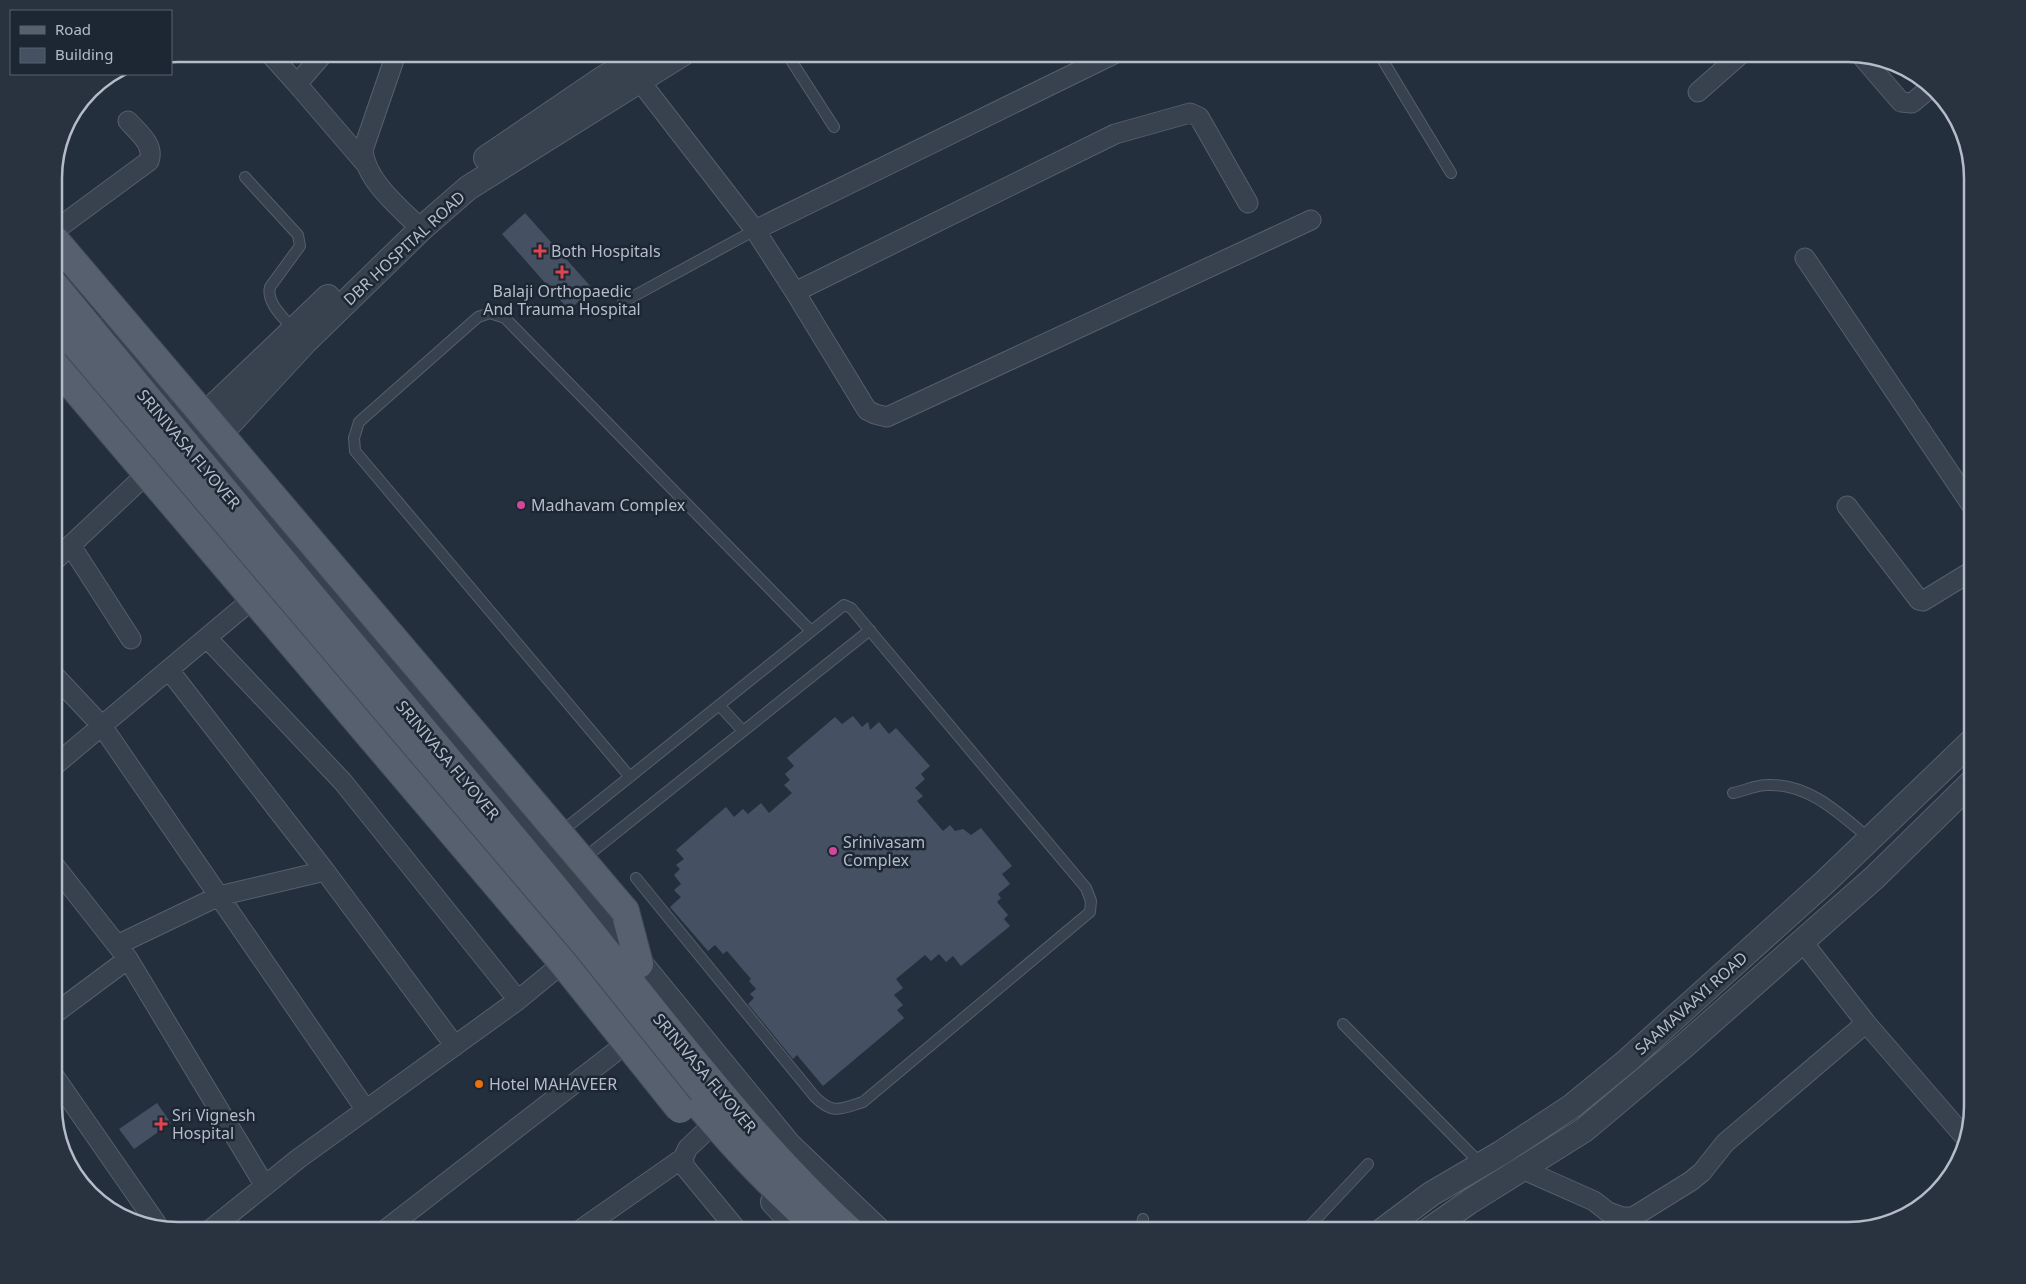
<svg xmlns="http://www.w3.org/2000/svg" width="2026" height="1284" font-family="'Noto Sans',sans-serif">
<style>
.building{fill:#455162}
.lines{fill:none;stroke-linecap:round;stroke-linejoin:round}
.service-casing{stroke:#565f6c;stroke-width:12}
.minor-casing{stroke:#565f6c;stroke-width:21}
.tertiary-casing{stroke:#565f6c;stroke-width:26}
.primary-casing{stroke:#414a57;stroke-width:30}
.service{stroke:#38414e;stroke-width:10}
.minor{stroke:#38414e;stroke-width:19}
.tertiary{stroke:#38414e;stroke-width:24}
.primary{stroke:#56606e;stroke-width:28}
.primary-bridge-casing{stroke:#414a57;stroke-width:30;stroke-linecap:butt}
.primary-bridge{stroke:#56606e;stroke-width:28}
.health-dot{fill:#e0444e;stroke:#1d2633;stroke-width:2}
.hotel-dot{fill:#d1479c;stroke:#1d2633;stroke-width:2}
.food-dot{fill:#e8710a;stroke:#1d2633;stroke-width:2}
.labels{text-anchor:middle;stroke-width:5;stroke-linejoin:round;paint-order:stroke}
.street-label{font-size:16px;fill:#b4bcc9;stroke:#1d2633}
.poi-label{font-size:16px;fill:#b4bcc9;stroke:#1d2633;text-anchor:start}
.rim{fill:none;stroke:#b4bcc9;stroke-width:2.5}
</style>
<rect width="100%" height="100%" fill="#242f3e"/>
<path class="building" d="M525,213l68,76 -24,21 -67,-76z
M853,716l9,11 6,-5 2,8 9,-8 10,12 7,-6 34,38 -9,8 4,5 -10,9 8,8 -6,5 26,30 7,-6 5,6 8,-2 8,6 10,-7 31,38 -10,8 8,10 -12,10 3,4 -4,4 11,13 -4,4 6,7 -49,40 -8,-10 -7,6 -7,-8 -8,7 -6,-6 -29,24 7,9 -9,7 9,10 -6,5 7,8 -81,68 -26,-31 -4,4 -45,-55 6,-6 -4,-4 6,-5 -7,-8 2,-2 -24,-28 -4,3 -8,-9 -7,6 -38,-44 11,-10 -7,-7 7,-6 -7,-9 6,-6 -4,-4 8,-6 -8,-9 50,-43 8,10 9,-8 5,5 13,-11 8,10 23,-20 -8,-8 6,-5 -5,-6 9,-8 -7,-8 48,-41 7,7z
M157,1103l14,20 -37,26 -15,-20z"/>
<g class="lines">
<g class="service-casing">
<path id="service" d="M787,54l47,73
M1379,54l72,119
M245,177l53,58 2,11 -30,41c-4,16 14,31 24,43
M623,302l132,-72
M719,705l24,26
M630,777l-275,-326 -1,-13 5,-16 119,-105 12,-4 15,5 306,313
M1733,793c11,-2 23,-8 34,-8 42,-2 73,29 103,54
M561,832l283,-227 7,3 235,280 5,13 -1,11 -227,190c-22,7 -30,13 -48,-5l-179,-219
M583,859l287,-229
M1343,1024l138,140
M1141,1230l2,-11
M1306,1230l62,-66"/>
</g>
<g class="minor-casing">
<path id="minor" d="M270,54l27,30
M323,54l-26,30 67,78
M396,54l-33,96c2,30 37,58 58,79
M1864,59l37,43 11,1 18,-15
M639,80l116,150 40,62 72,118 8,4 12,3 424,-197
M1698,92l43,-38
M755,230l359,-176
M54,231l95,-70c6,-16 -11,-29 -21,-40
M1805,258l167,248
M795,292l320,-158 75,-21 9,4 49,86
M1847,506l72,94 4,1 49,-30
M71,546l60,93
M54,561l101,-95
M207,638l136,144 175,218
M54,675l48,51 264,384
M54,766l207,-174
M54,865l74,94 137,227
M325,871l130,175
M1802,941l64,82 97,112
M117,945l102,-49 106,-25 -156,-201
M54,1014l74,-55
M54,1076l102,147
M707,1130l-19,18 -5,10 2,9 52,63
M1522,1169l72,32 14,11 14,5h11l58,-36 11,-9 23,-29 141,-120
M210,1230l88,-71 220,-159 45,-37
M385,1230l243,-188
M580,1230l103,-72"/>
</g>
<g class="tertiary-casing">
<path id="tertiary" d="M486,158l116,-79 41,-25
M111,326l164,203 171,197 343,419 89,85
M192,427l136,-130
M208,447l97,-105 116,-113 47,-41 214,-134
M773,1202l26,28
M1383,1230l48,-36 70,-41 71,-47 55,-45 198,-179 147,-141
M1429,1230l40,-28 115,-72 100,-84 191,-169 97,-95"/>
</g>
<g class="primary-casing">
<path id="primary" d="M54,285c164,200 331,398 496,597 97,118 187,244 299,348
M54,323l525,631c54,69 107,140 167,204 23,25 49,48 73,72
M625,911l14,53"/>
</g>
<use href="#service" class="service"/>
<use href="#minor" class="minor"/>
<use href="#tertiary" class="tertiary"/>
<use href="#primary" class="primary"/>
<g class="primary-bridge-casing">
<path id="primary-bridge" d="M54,239l571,672
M54,364l509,599 117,146"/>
</g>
<use href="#primary-bridge" class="primary-bridge"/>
</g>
<g class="health-dot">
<path d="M537.5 243.5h5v5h5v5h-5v5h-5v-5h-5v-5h5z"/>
<path d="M559.5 264.5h5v5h5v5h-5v5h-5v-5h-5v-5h5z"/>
<path d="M158.5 1116.5h5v5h5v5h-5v5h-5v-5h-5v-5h5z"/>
</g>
<g class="hotel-dot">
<circle cx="521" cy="505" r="5"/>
<circle cx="833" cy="851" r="5"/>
</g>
<circle class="food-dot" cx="479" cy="1084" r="5"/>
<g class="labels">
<g class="street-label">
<text transform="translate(404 248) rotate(-43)" y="6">DBR HOSPITAL ROAD</text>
<text transform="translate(189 449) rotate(50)" y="6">SRINIVASA FLYOVER</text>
<text transform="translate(448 760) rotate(50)" y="6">SRINIVASA FLYOVER</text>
<text transform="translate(1691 1003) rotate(-42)" y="6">SAAMAVAAYI ROAD</text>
<text transform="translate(705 1073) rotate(50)" y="6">SRINIVASA FLYOVER</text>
</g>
<g class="poi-label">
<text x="551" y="257">Both Hospitals</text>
<text x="562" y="297" text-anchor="middle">Balaji Orthopaedic<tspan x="562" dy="18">And Trauma Hospital</tspan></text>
<text x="531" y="511">Madhavam Complex</text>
<text x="843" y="848">Srinivasam<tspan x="843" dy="18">Complex</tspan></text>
<text x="489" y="1090">Hotel MAHAVEER</text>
<text x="172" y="1121">Sri Vignesh<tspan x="172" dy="18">Hospital</tspan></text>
</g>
</g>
<path d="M0 0H2026V1284H0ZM178 62H1848A116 116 0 0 1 1964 178V1106A116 116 0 0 1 1848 1222H178A116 116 0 0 1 62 1106V178A116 116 0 0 1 178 62Z" fill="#29323f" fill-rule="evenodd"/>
<path class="rim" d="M178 62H1848A116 116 0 0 1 1964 178V1106A116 116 0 0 1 1848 1222H178A116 116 0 0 1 62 1106V178A116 116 0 0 1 178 62Z"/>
<rect x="10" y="10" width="162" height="65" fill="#1d2633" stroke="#59626f"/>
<rect x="20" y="26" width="25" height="8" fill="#56606e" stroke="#59626f"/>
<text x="55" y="35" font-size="15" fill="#b4bcc9">Road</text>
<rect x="20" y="48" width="25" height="15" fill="#455162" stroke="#59626f"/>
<text x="55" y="60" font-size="15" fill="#b4bcc9">Building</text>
</svg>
